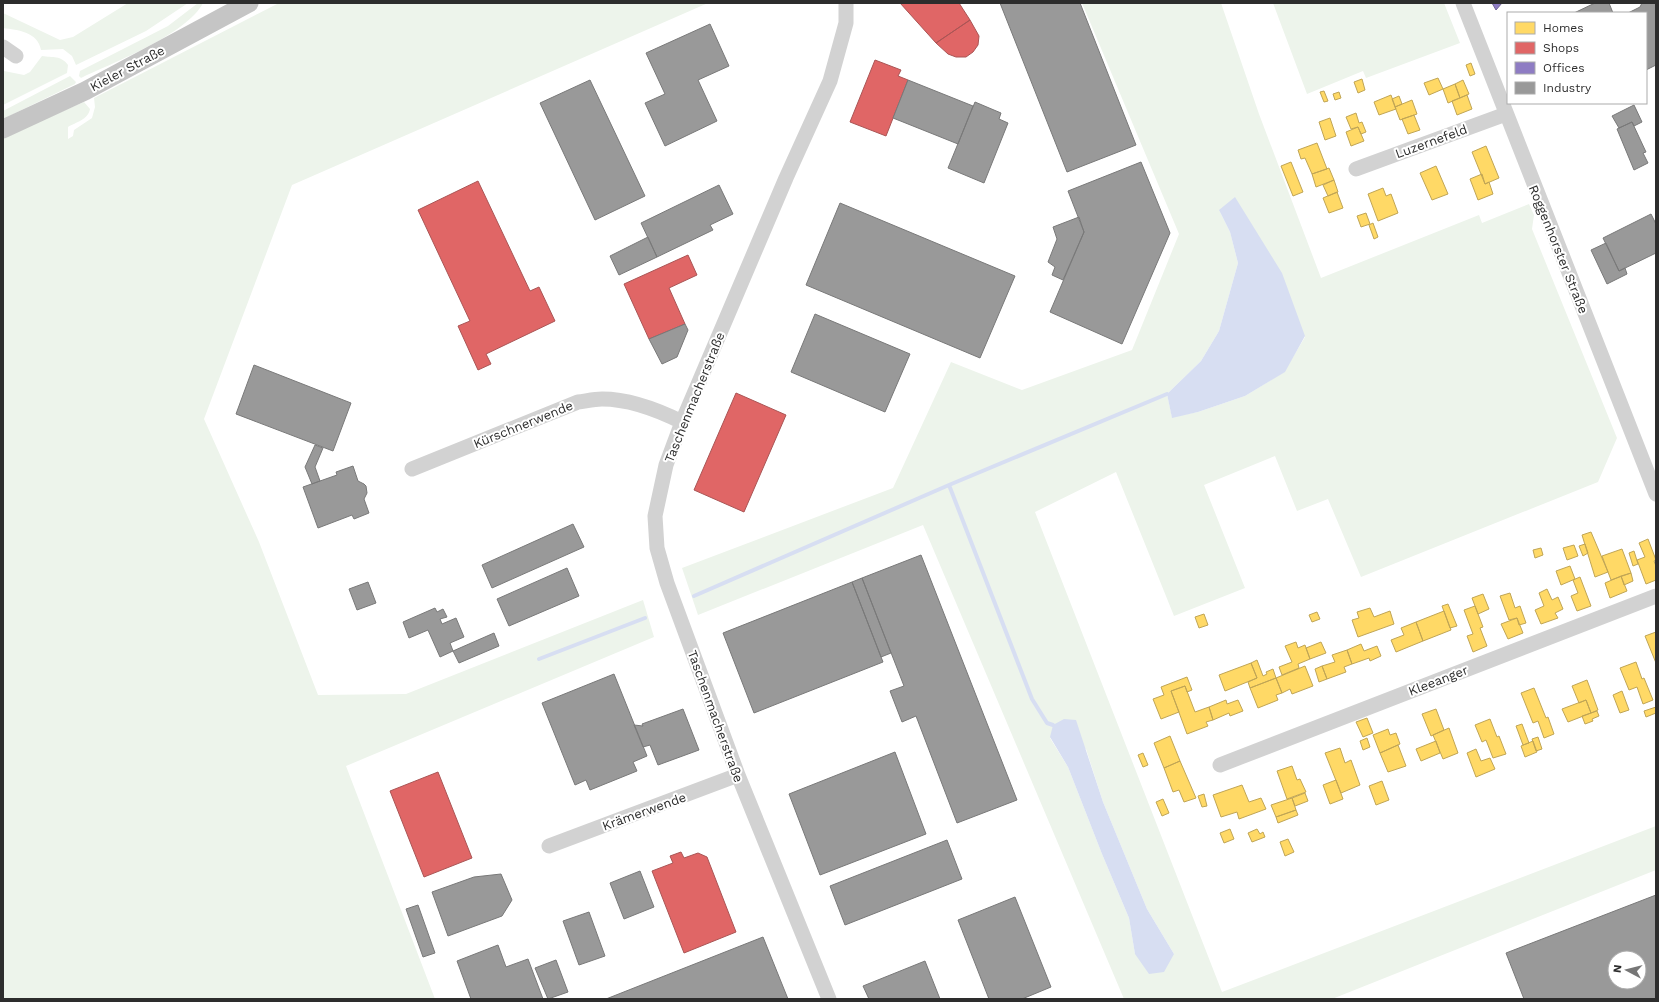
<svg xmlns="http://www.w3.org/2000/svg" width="1659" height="1002" font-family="'Work Sans',sans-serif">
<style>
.green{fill:#edf4eb;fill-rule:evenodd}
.water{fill:#d7def2}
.homes{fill:#ffd966;stroke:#c0a555}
.shops{fill:#e06666;stroke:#a55}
.offices{fill:#8e7cc3;stroke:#716496}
.industry{fill:#999;stroke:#797979;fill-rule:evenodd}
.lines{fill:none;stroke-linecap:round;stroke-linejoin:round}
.stream{stroke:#d7def2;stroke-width:4}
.minor{stroke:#d2d2d2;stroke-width:15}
.major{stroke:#c5c5c5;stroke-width:19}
.labels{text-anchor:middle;stroke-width:4;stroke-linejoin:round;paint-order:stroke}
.street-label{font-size:13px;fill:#2d2d2d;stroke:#fff}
</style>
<rect width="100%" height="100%" fill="#fff"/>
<path class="green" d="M128,3h60l-42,28 -70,34 -4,-9 -9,-7 -22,1c-3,-18 -23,-20 -38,-22v-15l57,27 13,-3z
M198,3h5c-16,31 -88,59 -120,74l-2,1 -2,-2 1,-5 88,-45z
M279,3h429l-416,182 -88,234 55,123 59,153 88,-1 237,-94 11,37 -308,129 89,233h-432v-862l81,-35 6,7c-2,11 -14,13 -22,18v12l5,-3 1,-6 18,-12 3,-11 -1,-9z
M1082,3h139l38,111 62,164 158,-63 3,8 47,-19 5,11 -2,14 85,209 -19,44 -237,95 -33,-78 -31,12 -22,-55 -71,29 41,103 -71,28 -58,-144 -81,40 187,480 434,-166v44l-324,129h-208l-201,-474 -225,90 -16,-47 211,-80 58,-126 71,28 110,-40 47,-116zM1219,210l86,127 -21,35 -39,24 -47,16 -26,5 -5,-23 34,-33 18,-30 19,-68 -8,-31zM1050,738l36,11 17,53 44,107 27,45h-39l-6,-36 -27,-64 -34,-87z
M1273,3h171l16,40 -94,35 -3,-7 -56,23z
M42,56c11,2 19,-1 26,9l-1,8 -64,32v-35l1,1 20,4 6,-3z
M70,76l6,6 -1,2 -72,35v-8z"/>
<path class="water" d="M1235,197l47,76 23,63 -20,36 -40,24 -47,16 -26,6 -5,-24 34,-33 18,-30 19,-68 -8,-31 -11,-22z
M1064,719l12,1 27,82 44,107 27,45 -10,18 -15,2 -14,-20 -6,-36 -27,-64 -34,-87 -18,-30 3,-12z"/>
<path class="homes" d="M1471,63l4,11 -5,2 -4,-11z
M1438,78l5,11 -14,6 -5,-12z
M1362,79l3,11 -7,3 -4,-11z
M1463,80l6,14 -9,4 -5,-14z
M1455,84l5,14 -12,5 -5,-14z
M1324,91l4,10 -4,1 -4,-10z
M1339,92l2,6 -6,2 -2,-6z
M1391,95l5,14 -17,6 -5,-13z
M1467,95l5,14 -15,6 -5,-14z
M1399,96l3,8 -7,3 -3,-8z
M1412,100l5,14 -17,6 -5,-13z
M1356,113l3,10 3,-1 4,10 -5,2 -3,-7 -7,2 -5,-12z
M1414,115l6,15 -12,4 -6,-15z
M1330,118l6,18 -11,4 -6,-18z
M1358,127l6,14 -13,5 -5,-14z
M1317,143l10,26 -15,5 -7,-16 -4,1 -3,-9z
M1486,146l13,32 -14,6 -13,-32z
M1291,162l12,30 -10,4 -12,-30z
M1436,166l12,28 -16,6 -12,-27z
M1329,168l5,12 -18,7 -4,-13z
M1482,174l3,10 4,-2 4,12 -15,6 -8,-21z
M1334,180l4,12 -10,4 -5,-11z
M1383,188l3,8 5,-2 7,19 -20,8 -10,-27z
M1337,192l6,16 -14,5 -6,-15z
M1366,213l4,11 -9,3 -4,-11z
M1373,223l5,14 -4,2 -5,-14z
M1591,532l17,40 -13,5 -13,-42z
M1648,539l8,21 -2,1 2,5v14l-10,4 -9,-24 8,-3 -6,-14z
M1585,544l3,9 -5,3 -4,-10z
M1574,545l4,11 -11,4 -4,-12z
M1541,548l2,7 -8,3 -2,-8z
M1622,549l9,24 -20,7 -9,-24z
M1634,551l4,13 -5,2 -4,-13z
M1570,566l5,13 -14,6 -5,-14z
M1631,573l2,8 -9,4 -3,-9z
M1621,576l6,15 -17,7 -5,-15z
M1580,577l11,29 -14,5 -6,-15 7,-3 -5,-13z
M1547,589l5,11 6,-3 5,12 -8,4 3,5 -17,6 -6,-14 9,-4 -5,-13z
M1510,593l5,15 5,-2 6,17 -7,2 -2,-7 -8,2 -9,-24z
M1483,594l6,15 -11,5 -6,-16z
M1448,604l9,22 -7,2 -8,-22z
M1475,606l8,21 -3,1 7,18 -14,6 -6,-16 6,-2 -9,-24z
M1370,608l4,9 16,-6 4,13 -36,13 -6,-17 7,-2 -2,-6z
M1444,611l7,19 -28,11 -7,-19z
M1317,612l3,7 -8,3 -3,-7z
M1204,614l4,11 -9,3 -4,-11z
M1517,618l6,15 -15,6 -7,-15z
M1416,622l7,19 -27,11 -5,-12 13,-5 -3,-7z
M1656,632v31l-11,-27z
M1296,642l2,6 7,-3 5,14 -12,5 1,4 -17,7 -3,-8 13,-5 -7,-16z
M1321,642l5,11 -16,6 -4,-11z
M1361,644l3,7 13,-5 4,10 -11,5 -1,-3 -17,6 -5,-14z
M1347,650l5,14 -8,3 2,5 -19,7 -5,-13 13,-4 -3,-7z
M1257,660l6,16 4,-2 -1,-2 7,-3 3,9 -26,10 -2,-6 9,-4 -6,-15z
M1636,662l6,17 2,-1 9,22 -10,4 -6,-17 -8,3 -9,-22z
M1251,663l6,15 -32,13 -6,-16z
M1305,666l8,20 -21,8 -2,-5 -8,4 -6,-15z
M1322,666l5,13 -8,3 -4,-13z
M1187,677l5,13 -5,2 -2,-6 -14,5 8,21 -18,7 -8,-20 11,-4 -3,-8z
M1276,678l6,15 -6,2 2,5 -20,8 -8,-20z
M1587,680l11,30 -7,3 -5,-13 -7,3 -7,-17z
M1185,686l10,26 14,-5 4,13 -7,2 2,4 -21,8 -16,-43z
M1534,688l12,30 2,-1 6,17 -10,4 -6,-17 -5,2 -12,-30z
M1622,691l7,19 -9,3 -7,-18z
M1226,700l1,4 11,-4 5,11 -13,5 -1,-3 -16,7 -4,-13z
M1586,700l5,13 -23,9 -6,-13z
M1656,707v6l-10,4 -2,-6z
M1436,709l8,21 -13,6 -9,-22z
M1597,711l2,5 -7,3 1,2 -8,3 -3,-8z
M1367,718l6,15 -10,4 -7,-15z
M1490,719l7,18 2,-1 7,18 -13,4 -7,-18 -4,2 -7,-17z
M1522,724l7,19 -6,2 -7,-19z
M1449,728l9,25 -15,6 -10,-24z
M1388,729l2,6 6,-2 4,11 -20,9 -7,-18z
M1170,736l10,25 -16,7 -10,-25z
M1538,737l4,12 -6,2 -4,-12z
M1367,738l3,9 -7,3 -3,-9z
M1436,741l4,12 -19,8 -5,-12z
M1533,741l4,11 -12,5 -4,-11z
M1398,745l8,21 -18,6 -8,-19z
M1340,748l5,15 6,-3 9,25 -19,8 -16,-40z
M1476,749l5,12 9,-3 5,11 -19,8 -9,-24z
M1143,753l5,12 -5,2 -5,-12z
M1180,761l16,37 -12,4 -5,-12 -6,2 -9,-24z
M1292,766l5,14 3,-1 6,13 -19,7 -10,-28z
M1336,780l7,19 -13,5 -7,-19z
M1382,781l7,19 -13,5 -7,-19z
M1242,785l7,17 12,-4 5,11 -27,10 -2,-7 -16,5 -8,-22z
M1305,793l3,8 -13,5 -3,-8z
M1204,794l3,12 -5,1 -4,-11z
M1292,798l4,12 -20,7 -5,-12z
M1163,799l6,14 -7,3 -6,-14z
M1296,810l2,5 -20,8 -2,-6z
M1230,829l4,10 -10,4 -4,-10z
M1257,829l3,5 3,-2 2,5 -13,5 -4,-9z
M1288,839l6,13 -9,4 -5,-14z"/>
<path class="shops" d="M900,3h59l11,17 -34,23z
M970,20l9,16 -1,9 -5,7 -7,5h-10l-8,-3 -12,-11z
M875,60l26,10 -3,6 10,4 -22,56 -36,-14z
M478,181l52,110 9,-4 16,34 -69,33 5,10 -13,6 -20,-44 12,-5 -52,-111z
M688,255l9,20 -28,13 16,36 -36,15 -25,-55z
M736,393l50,22 -42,97 -50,-22z
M438,772l34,86 -48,19 -34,-86z
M681,852l3,6 14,-5 9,4 29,75 -52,21 -32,-82 21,-8 -3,-7z"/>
<path class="offices" d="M1492,3h10l-6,7z"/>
<path class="industry" d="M1000,3h80l56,142 -69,27z
M1595,3h14l4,10h-39z
M1642,3h14v62l-10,5v-57h-18l12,-6z
M710,24l19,42 -31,14 19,41 -52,25 -20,-43 20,-9 -19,-41z
M590,80l55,116 -50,24 -55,-117z
M908,80l65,26 -15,38 -65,-26z
M975,102l26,11 -2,6 9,4 -24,60 -36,-15z
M1634,105l8,17 -8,4 -2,-4 -13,6 -7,-12z
M1632,122l14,30 -3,1 5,10 -14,7 -17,-41z
M1141,162l29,71 -48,111 -72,-32 34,-80 -16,-41z
M719,185l14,29 -23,11 3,5 -56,27 -16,-34z
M840,203l175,73 -35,82 -174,-73z
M1651,214l5,10v29l-37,18 -16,-33z
M1079,217l5,15 -21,48 -11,-5 3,-8 -7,-5 9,-23 -4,-12z
M648,237l9,20 -38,18 -9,-19z
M1606,243l13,28 6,-3 2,6 -20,10 -16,-34z
M815,314l95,40 -25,58 -94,-40z
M685,324l3,6 -11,27 -15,7 -13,-25z
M254,365l97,38 -18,48 -97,-37z
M315,445l8,3 -8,19 5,14 -8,3 -7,-17z
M353,466l5,15 6,3 2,2 1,7 -3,6 5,14 -15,6 -2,-4 -34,13 -15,-41 34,-12 -1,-3z
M573,524l11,23 -92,41 -10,-23z
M921,555l96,245 -60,23 -41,-107 -14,6 -12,-31 14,-5 -42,-108z
M567,568l12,28 -70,30 -12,-27z
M862,578l29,75 -10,4 -29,-75z
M368,582l8,21 -19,7 -8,-21z
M852,582l31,80 -129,51 -31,-80z
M435,608l2,4 6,-3 4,8 -7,2 2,5 14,-6 8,19 -14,6 3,8 -13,6 -12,-27 -19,8 -6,-16z
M494,633l5,13 -40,17 -6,-12z
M614,674l33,82 -14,6 4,9 -47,19 -4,-10 -11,5 -33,-82z
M683,709l16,41 -41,15 -8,-20 -7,2 -9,-22 9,1 -1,-2z
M895,752l31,82 -106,41 -31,-81z
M947,840l15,39 -117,46 -15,-39z
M640,871l14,36 -30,12 -14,-36z
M501,874l11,26 -10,16 -54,20 -16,-44 42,-15z
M1656,895v104h-132l-18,-46zM1615,958h24v24h-24z
M1015,897l36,90 -29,12h-33l-31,-79z
M418,905l17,48 -12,4 -17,-48z
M589,912l16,44 -26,9 -16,-44z
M763,937l25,62h-182z
M498,945l8,22 22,-8 15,40h-72l-14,-38z
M556,960l12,32 -20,7 -13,-31z
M925,961l15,38h-71l-6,-13z"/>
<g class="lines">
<path class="stream" d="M949,485l83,214 15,24 6,2
M694,596l255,-111 218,-91
M539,659l106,-41"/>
<path class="minor" d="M1463,3l193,491
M3,47l13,9
M1356,169l150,-55
M412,469l166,-67c8,-1 16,-3 24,-3 28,0 56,11 80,23
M1220,765l436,-169
M549,846l189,-71
M829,999l-91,-224 -71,-192 -10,-35 -2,-32 11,-51 16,-43 104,-244 44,-97 16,-58v-20"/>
<path class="major" d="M3,129l82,-38 164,-88"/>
</g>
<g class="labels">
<g class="street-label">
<text transform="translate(127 68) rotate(-28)" y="5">Kieler Straße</text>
<text transform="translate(1431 141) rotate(-20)" y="5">Luzernefeld</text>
<text transform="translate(1559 249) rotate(68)" y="5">Roggenhorster Straße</text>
<text transform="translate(694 397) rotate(-68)" y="5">Taschenmacherstraße</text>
<text transform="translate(523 424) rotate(-22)" y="5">Kürschnerwende</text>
<text transform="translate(1438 680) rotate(-21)" y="5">Kleeanger</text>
<text transform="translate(716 716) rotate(70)" y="5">Taschenmacherstraße</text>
<text transform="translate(644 811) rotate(-20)" y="5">Krämerwende</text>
</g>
</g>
<rect width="1659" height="1002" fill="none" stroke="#2d2d2d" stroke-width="8"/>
<rect x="1507" y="12" width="140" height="92" fill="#ffffff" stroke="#ababab"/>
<rect x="1515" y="22" width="20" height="12" fill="#ffd966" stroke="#ababab"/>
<text x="1543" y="32" font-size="12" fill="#2d2d2d">Homes</text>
<rect x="1515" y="42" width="20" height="12" fill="#e06666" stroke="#ababab"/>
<text x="1543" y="52" font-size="12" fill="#2d2d2d">Shops</text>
<rect x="1515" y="62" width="20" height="12" fill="#8e7cc3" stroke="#ababab"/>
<text x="1543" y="72" font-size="12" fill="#2d2d2d">Offices</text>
<rect x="1515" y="82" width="20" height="12" fill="#999999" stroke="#ababab"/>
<text x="1543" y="92" font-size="12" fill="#2d2d2d">Industry</text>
<g transform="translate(1627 970) rotate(277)"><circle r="19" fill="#ffffff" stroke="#ababab"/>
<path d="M0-3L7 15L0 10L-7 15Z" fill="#767676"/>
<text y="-6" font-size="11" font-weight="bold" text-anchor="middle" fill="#2d2d2d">N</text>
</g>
</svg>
